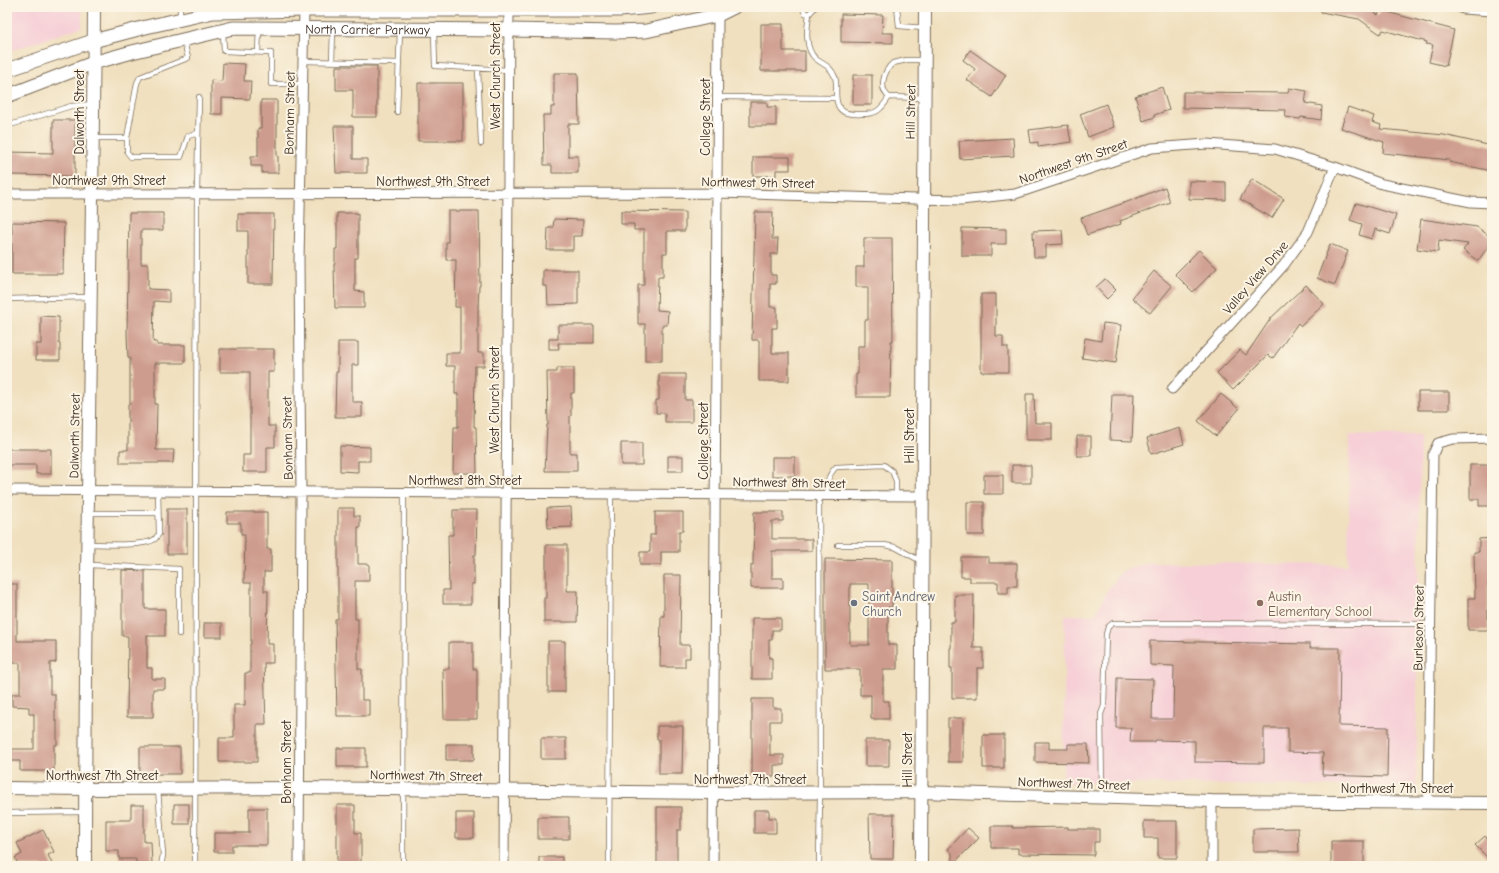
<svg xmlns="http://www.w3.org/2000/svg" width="1499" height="873" font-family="'Comic Neue',sans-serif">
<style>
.built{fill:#f6cfd7}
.building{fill:#ce9c8e;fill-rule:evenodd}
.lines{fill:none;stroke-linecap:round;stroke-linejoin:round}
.service-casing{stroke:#7a6a56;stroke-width:6}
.minor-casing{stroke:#7a6a56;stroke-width:11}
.tertiary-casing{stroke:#7a6a56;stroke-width:14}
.secondary-casing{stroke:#7a6a56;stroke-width:15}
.service{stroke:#fff;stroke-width:4.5}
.minor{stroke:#fff;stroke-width:9}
.tertiary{stroke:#fff;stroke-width:12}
.secondary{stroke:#fff;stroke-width:13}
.worship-dot{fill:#6b7280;stroke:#fcf5e5;stroke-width:1.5}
.education-dot{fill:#8d6e63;stroke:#fcf5e5;stroke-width:1.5}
.labels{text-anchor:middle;stroke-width:4;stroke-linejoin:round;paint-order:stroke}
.street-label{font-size:13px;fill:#3b2a1e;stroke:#fcf5e5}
.worship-label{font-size:13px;fill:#5b616d;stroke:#fcf5e5;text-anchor:start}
.education-label{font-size:13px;fill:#785e54;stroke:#fcf5e5;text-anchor:start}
</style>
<rect width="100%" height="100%" fill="#fcf5e5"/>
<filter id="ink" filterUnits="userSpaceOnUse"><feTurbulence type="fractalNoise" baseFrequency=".025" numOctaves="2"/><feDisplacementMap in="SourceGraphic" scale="8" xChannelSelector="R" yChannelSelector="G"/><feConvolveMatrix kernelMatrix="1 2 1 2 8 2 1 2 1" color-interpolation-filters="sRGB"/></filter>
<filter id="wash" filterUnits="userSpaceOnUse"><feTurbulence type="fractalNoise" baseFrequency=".012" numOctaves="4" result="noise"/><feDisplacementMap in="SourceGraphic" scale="16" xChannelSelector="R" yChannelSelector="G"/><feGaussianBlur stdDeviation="0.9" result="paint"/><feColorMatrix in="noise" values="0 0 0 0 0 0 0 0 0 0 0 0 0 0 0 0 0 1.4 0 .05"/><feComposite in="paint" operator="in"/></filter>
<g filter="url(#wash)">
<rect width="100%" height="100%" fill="#f0e0bf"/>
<path class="built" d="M7,7h75v20l-75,25z
M1350,435l70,1 -4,351 -353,-4 2,-168h30l12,-24 15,-20 26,-9 200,3z"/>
<g id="blocks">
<path class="building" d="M1321,7h46l11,8 5,-8 8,6 63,17 -8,36 -17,-4 4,-17 -7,-1 1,-2 -44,-12 -3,4 -21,-15 -38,-7z
M841,14l42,1 -1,18h11v10l-52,-1z
M761,24h22v27h22v20h-44z
M970,50l36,25 -14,22 -25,-17 8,-11 -12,-9z
M223,63l22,1 -1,17h7l-1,18 -28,-1v16h-11v-34l11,1z
M336,66h41v51h-24v-27h-17z
M554,73h24l1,51h-11v32h10v17h-26v-8h-8l-1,-50h8v-8h3z
M853,75h19v30h-19z
M418,83h45v58h-45z
M1162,87l7,23 -15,5 1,2 -12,4 -8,-25z
M1289,88l18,3 -2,12 17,3 -1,14 -20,-3 -1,2 -15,-2 1,-7 -103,-2v-16l105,1z
M261,100h16v56h1v17h-16v-7h-11v-10h7v-28h3z
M750,102h17v5h9v19h-26z
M1106,104l8,23 -26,10 -8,-23z
M1348,107l26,9 -2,6 9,3 -1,4 64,6 48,11v25l-43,-9 1,-2 -67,-7 1,-11 -43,-14z
M53,120h22v56l-68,-1v-23l46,1z
M1068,125l3,17 -33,5v-5l-7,1 -2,-13z
M334,126h19v33h14v14h-31z
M1013,138l1,18 -54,3 -1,-18z
M753,157h37v13h-14v6h-23z
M1252,179l32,20 -12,19 -32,-19z
M1189,181l37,1v18l-37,-1z
M1165,187l5,15 -50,19 1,3 -34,11 -6,-17 46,-16z
M1356,203l40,12 -6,19 -15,-5 -3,10 -13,-4 3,-11 -12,-4z
M448,211h31l1,75h-1l-1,21v46h6v13h-9l-1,61h2l1,46h-24l1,-46h4v-33h-3v-28h-9v-13h14v-46h-5l1,-47h-10v-18h2z
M621,211l64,1v19h-18v22h-4v24h-5l-1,33 11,1 -1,14h-5v36h-17v-37h-7v-39h6v-55h-10v-6h-13z
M755,212h18l-1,27h6l-1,15h-6v21h5v9h-6v23h7v21h-5v25h17v28h-30v-41h-7z
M129,213h34v17h-22v34h7v25l21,1v12l-15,-1 -1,41h4v3h28v18h-30v41h2l-1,46h18l-1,13h-53v-13h8v-46h2v-46h-2l-1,-24z
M337,213h21v45h-3v33l9,1v16h-29l-1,-44h1v-15h2z
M238,214h36l-1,70h-25v-53h-10z
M554,219l29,1 -1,16h-9v14h-26l1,-22h5z
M1421,219l56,8 15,11v3l-14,20 -15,-11 5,-6 -29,-4 -1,12 -21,-3z
M12,222l52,1 -1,51h-51z
M962,228l44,1v15h-15v12h-29z
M1062,230l1,14 -17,1v12h-12l-1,-26z
M864,238h28l1,103h-2l-1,56h-34v-23h2v-28h7v-26h3v-33h-12v-20h8z
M1330,244l18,7 -13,34 -18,-7z
M1199,250l18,18 -24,24 -18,-18z
M543,270h35v34l-30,1 -1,-19h-4z
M1154,271l18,15 -22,27 -18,-15z
M1105,279l11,11 -9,9 -11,-12z
M1306,285l18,19 -23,22 -3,-3 -25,35 -5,-3 -35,35 -16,-17 23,-23 6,5 25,-37z
M981,294h15v42h7v11h5v25h-27z
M41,316l18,1v27h1v16h-24v-16h5z
M1103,323l18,2 -5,38 -34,-5 3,-20 16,3z
M558,325h36v18h-36l1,6h-10v-10h9z
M338,342h20v23h-6v37h10v15h-27l1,-45h2z
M220,349h54v23h-6v54h7v21h-8v25h-24v-17h7v-83h-30z
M557,368h17v25h-3v23h-1v37h7v18h-32l2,-46h1l-1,-53h10z
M659,374h26v26h7v22h-27v-9h-9v-13h3z
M1418,392h31v18h-31z
M1026,394h8l1,29h17v17h-26z
M1112,394h22l-2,47 -22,-1z
M1221,394l18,15 -23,27 -18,-15z
M1180,428l4,16 -33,10 -4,-16z
M1077,436h14v20h-14z
M621,443h21v22h-21z
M340,446l30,1v14h-12v11l-18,-1z
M7,449h44v25h-15v-9h-29z
M668,456h15v15h-15z
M772,457h23v19h-23z
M1012,465h19v18h-19z
M1470,465h22v41h-13v-7h-9z
M984,475h19v19h-19z
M967,502h17v33h-17z
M571,507l1,20 -24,1 -1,-20z
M338,508h16v8h6v11h-2v37h11v17h-14v38h3v50h4v31h7v16h-32l-2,-97h3z
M167,509h20v45h-20z
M453,510h24l-1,45h-2v29h-3v20h-28v-14h6l-1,-55h5z
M227,512h40v37h4v23h-7v19h4l-1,53h6v19h-9l2,61h-9v38h-38v-24h15v-33h11v-32h5v-29h1v-61h-7l1,-49h-4v-11h-14z
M655,512h28v19h-4v21h-18v13h-21v-13h10v-17h5z
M754,512h29v9h-11v18h40v12h-40v27h11v10h-32v-23h2z
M1492,538v46h-4v46h-20v-32h7l-1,-46h5v-13z
M546,545h21v46h11l-1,31h-33v-24h2z
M961,557h28v6h28v23h-9v7h-10v-11h-28v-5h-9z
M825,559l67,1v47h-4v38h9v24h-14v32h6v18h-18v-24h-11v-26h-35zM850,584h19v61h-19z
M122,570l23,1v38h20v27h-18v32h5v11h13v10h-12v28h-26l1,-81h-6z
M664,575h17l-1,70h10v13h-5v9h-25l1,-51h3z
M7,584h10v57h39v21l-6,1v31h5v27h2v24h-3v26h-34v-10h-13v-12h27v-35h-5v-7l-17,-1v-12h8v-31h-13z
M955,595h19l-1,53h10v20h-6v30h-25v-30h-2v-20h1v-26h4z
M752,618h29v12h-9v10h-3v18h3v21h-20z
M204,623h18v14h-18z
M548,641h17v51h-17z
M1150,641l160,3v4h30l-1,78 49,1 -1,50 -65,-2 1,-22 -35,-1v-24h-24v35l-69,-1v-21l-40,-1v2h-25l1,-14h-15l1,-50 36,1 -1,40h21l1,-53 -24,-1z
M449,642h24v27h4v50h-33l-1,-50h6z
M752,699h21v9h8v13h-11v34h14v10h-10v11h-22z
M948,718h15v44h-15z
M657,726h26l-1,48h-23v-35h-2z
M983,735h21v33h-21z
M541,738h25v21h-25z
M865,740h24v26h-24z
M1035,742h14v7h19v-5h20l1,19 -54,-1z
M446,744h28v16h-28z
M140,747h40v27h-40z
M337,748h29v19h-29z
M174,804h15v20h-15z
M131,805h13v37h7l1,21 -16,1v-5h-17v-8h-13v-31h25z
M337,805h18v28h6v33h-24z
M657,807h24v23h-4v36h-20z
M249,808h18v37h-35v7h-18v-19h35z
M754,810h15v8h7v15h-22z
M456,813h18v25h-18z
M869,814h25l-1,45h-23z
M538,817h31v22h-31z
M1144,821h33v37h-19v-20h-14z
M991,826h22v2l55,-1v2h31v13h-5v13l-76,-1v-6h-27z
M968,828l11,10 -27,27v-12l-4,-4z
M1298,828l1,24h-46v-23z
M43,830l11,22 -6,3 5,11h-34l-4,-8 7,-4 -5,-11z
M1485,836l7,7v19l-17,-17z
M1331,841h33v25h-33z
M539,857h23v9h-23z"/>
</g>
</g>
<g filter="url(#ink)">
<use href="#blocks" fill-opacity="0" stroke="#7a6a56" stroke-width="1"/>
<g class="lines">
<g class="service-casing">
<path id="service" d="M180,7v10
M802,7l3,6 4,1 6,-7
M897,7l2,19 25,2
M809,14c-2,13 -5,35 7,45 9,7 14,6 19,18 3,9 -1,19 3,28 1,3 3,5 6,7 6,3 28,3 33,-1 5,-3 9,-9 12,-14
M223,31l1,20 47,2v31h32
M434,32l1,34 73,4
M258,52l1,-23
M923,60h-16l-14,3c-9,8 -15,25 -4,34l35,1
M303,61l95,2
M332,62l1,-32
M478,68l3,76
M718,97l118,1
M397,112l3,-81
M7,126l64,-20 22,-2
M93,138h34l10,-55 3,-6 48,-19 -4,-17
M127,138v14l4,5h50l7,-21 10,-3
M7,299l82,-2
M819,496l1,297 -1,73
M827,496c0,-12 0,-20 9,-29l48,-2 8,6 4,10v15
M88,513h70
M89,544c14,0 56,3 66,-5 1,-1 2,-3 4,-5l-1,-43
M838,545h46l11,2 26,14
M89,565l90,4v65
M158,789l5,66 -2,11
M1102,796l-1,-82 3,-8 2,-72 2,-7 5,-4 318,1
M7,813l78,-1
M195,866l2,-673 2,-96
M403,866l1,-373
M609,866l2,-372"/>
</g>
<g class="minor-casing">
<path id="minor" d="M7,194l710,-1 199,6 45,1 54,-6 137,-46 55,-4 68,5 60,18 47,17 89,18 21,1
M1172,389l112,-124 24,-33 27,-65
M7,490l915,6
M1212,801v65
M1428,803l5,-349 5,-11 15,-4 39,-1
M299,866l2,-373 -2,-232 5,-251
M504,866l5,-859
M713,866l5,-851"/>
</g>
<g class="tertiary-casing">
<path id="tertiary" d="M7,788l78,1 214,-1 414,5 208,-1 291,9 280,2
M85,866c0,-286 7,-573 9,-859
M921,866l4,-859"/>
</g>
<g class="secondary-casing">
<g id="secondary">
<path d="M1463,7l29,2"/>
<path d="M7,70l86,-29 53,-14 67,-15 91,-2h316l31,-3"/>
<path id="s1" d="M7,96l86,-33 39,-11 101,-24 276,2 107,2 30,-1 72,-16 16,-8"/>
</g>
</g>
<use href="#service" class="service"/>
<use href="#minor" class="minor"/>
<use href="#tertiary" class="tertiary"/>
<use href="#secondary" class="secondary"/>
</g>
</g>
<circle class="worship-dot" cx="854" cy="603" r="4"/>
<circle class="education-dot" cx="1260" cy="603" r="4"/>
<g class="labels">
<g class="street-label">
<text dy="5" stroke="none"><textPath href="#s1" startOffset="371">North Carrier Parkway</textPath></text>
<text transform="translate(495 76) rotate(-90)" y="5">West Church Street</text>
<text transform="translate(79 112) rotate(-90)" y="5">Dalworth Street</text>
<text transform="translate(910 112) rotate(-89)" y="5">Hill Street</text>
<text transform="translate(289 113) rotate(-89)" y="5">Bonham Street</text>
<text transform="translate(705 117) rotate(-90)" y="5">College Street</text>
<text transform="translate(1073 161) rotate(-19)" y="5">Northwest 9th Street</text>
<text x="109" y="185">Northwest 9th Street</text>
<text x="433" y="186">Northwest 9th Street</text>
<text transform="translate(758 182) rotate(1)" y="5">Northwest 9th Street</text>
<text transform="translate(1255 277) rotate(-49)" y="5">Valley View Drive</text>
<text transform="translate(494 400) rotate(-90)" y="5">West Church Street</text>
<text transform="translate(74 436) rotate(-89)" y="5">Dalworth Street</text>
<text transform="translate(909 436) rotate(-90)" y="5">Hill Street</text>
<text transform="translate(287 438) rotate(-91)" y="5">Bonham Street</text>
<text transform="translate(703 441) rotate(-90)" y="5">College Street</text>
<text x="465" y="485">Northwest 8th Street</text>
<text transform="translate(789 482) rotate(1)" y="5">Northwest 8th Street</text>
<text transform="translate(1418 628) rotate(-89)" y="5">Burleson Street</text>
<text transform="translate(907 760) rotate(-90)" y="5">Hill Street</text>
<text transform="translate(286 762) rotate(-90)" y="5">Bonham Street</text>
<text x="102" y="780">Northwest 7th Street</text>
<text transform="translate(426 775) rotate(1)" y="5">Northwest 7th Street</text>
<text x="750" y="784">Northwest 7th Street</text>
<text transform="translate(1074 783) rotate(2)" y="5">Northwest 7th Street</text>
<text x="1397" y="793">Northwest 7th Street</text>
</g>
<g class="worship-label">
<text x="862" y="601">Saint Andrew<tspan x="862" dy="15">Church</tspan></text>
</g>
<g class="education-label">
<text x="1268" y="601">Austin<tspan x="1268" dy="15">Elementary School</tspan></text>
</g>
</g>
<rect width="1499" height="873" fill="none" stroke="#fcf5e5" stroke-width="24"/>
</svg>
